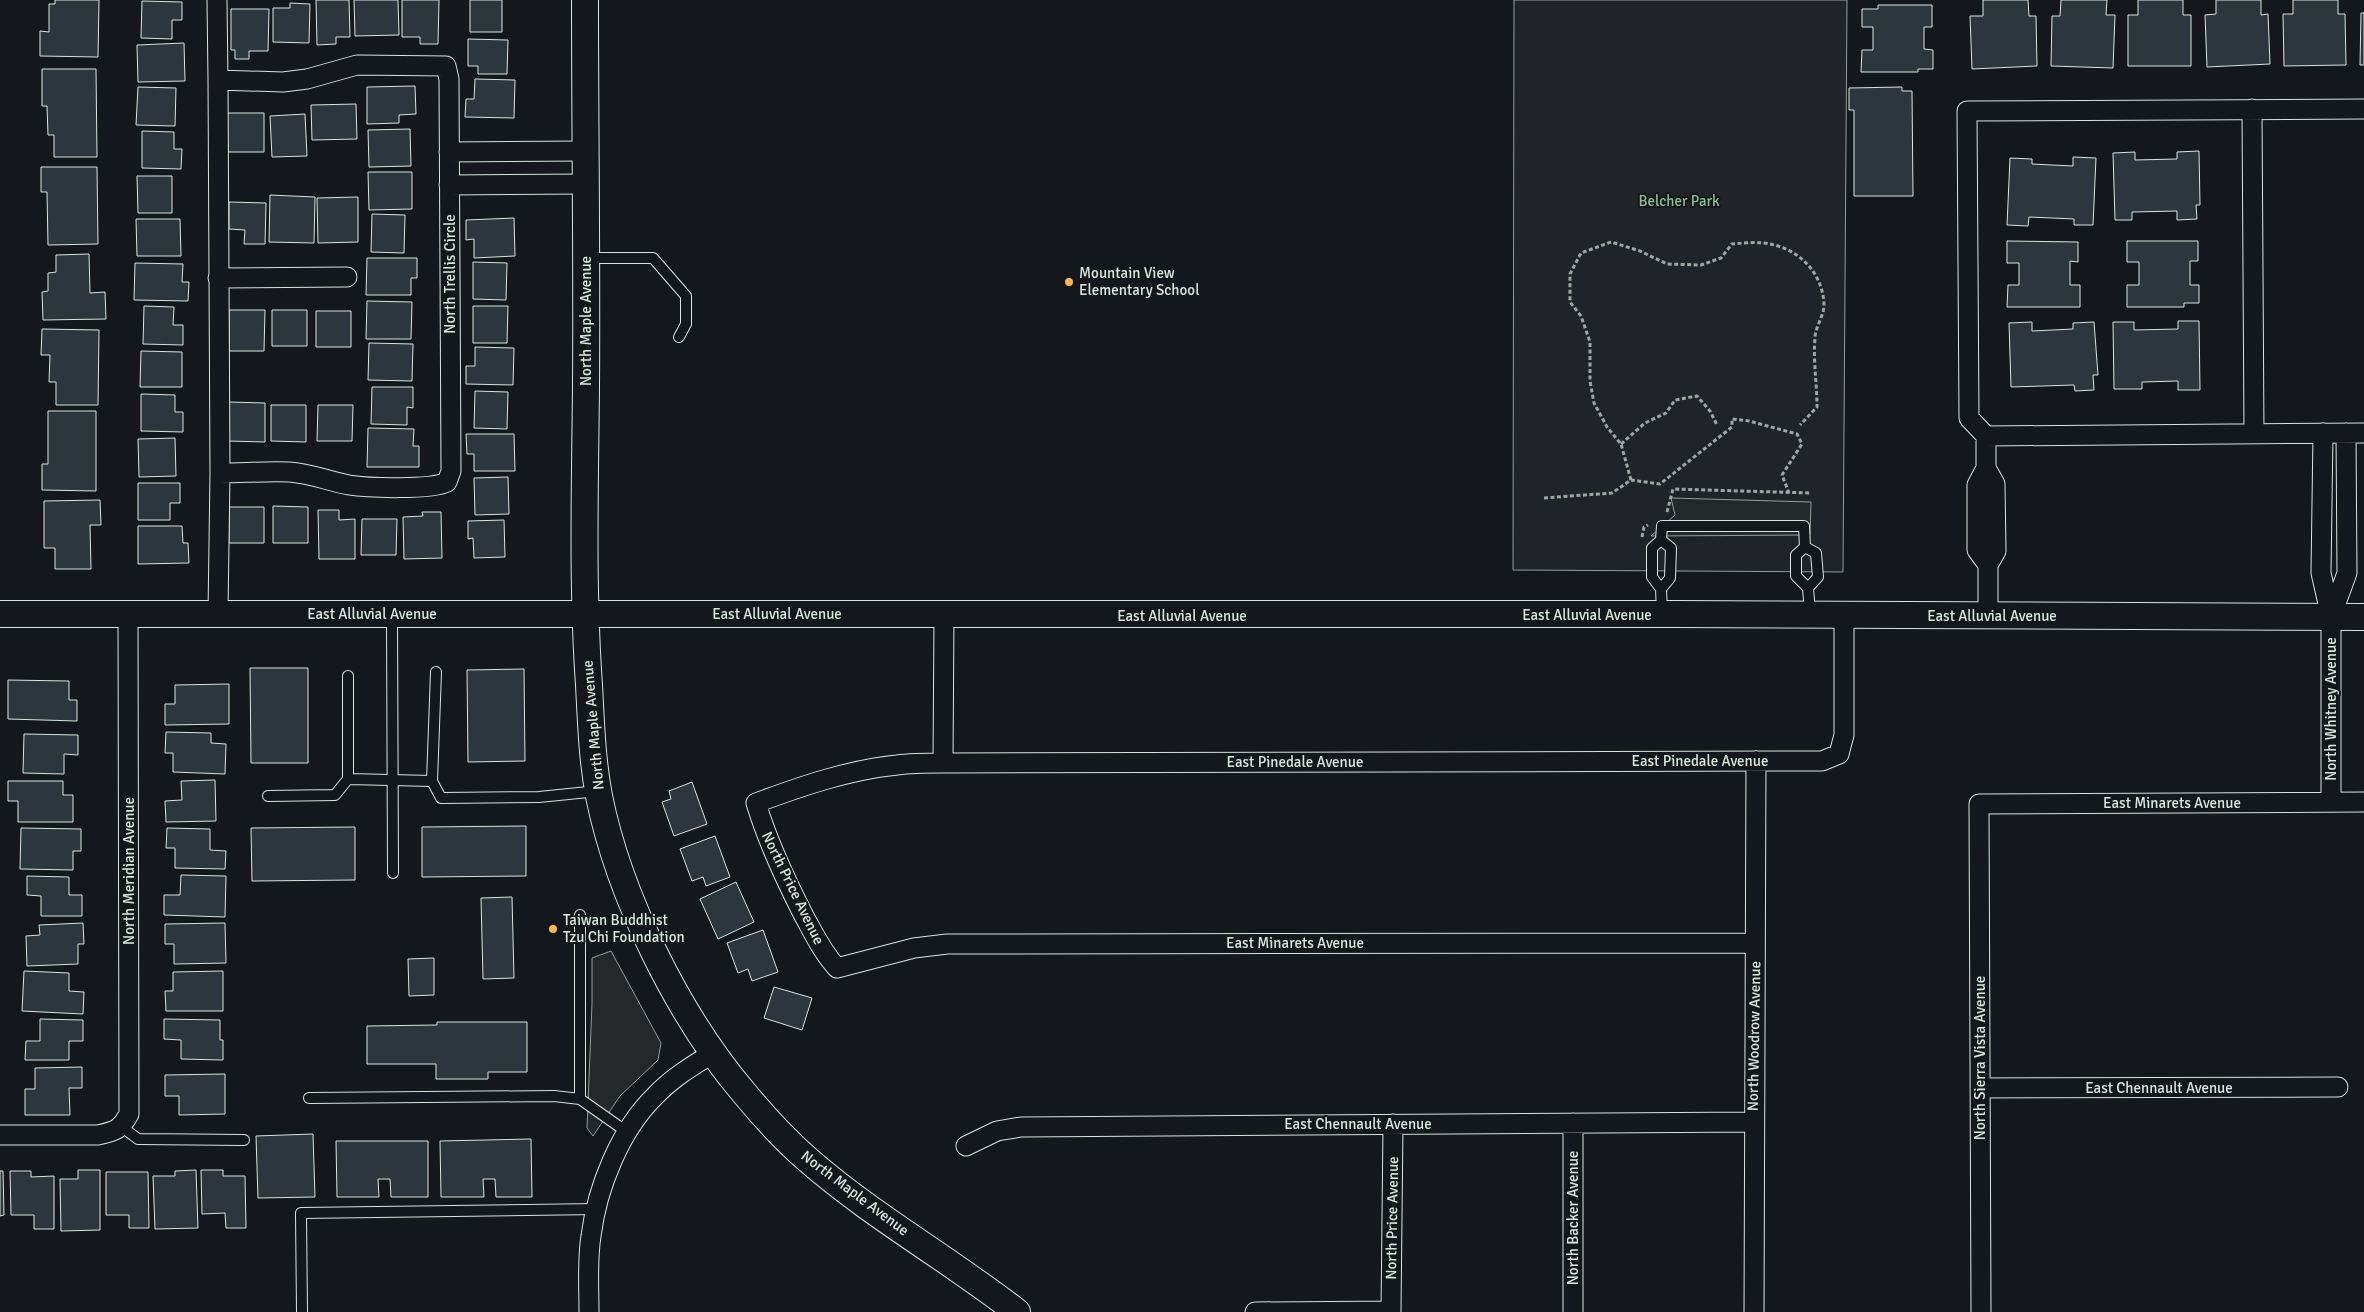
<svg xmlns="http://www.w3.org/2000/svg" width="2364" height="1312" font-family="Signika,sans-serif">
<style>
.green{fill:#202428;stroke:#939e99}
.parking{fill:#24282b;stroke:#939e99}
.building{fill:#2c363c;stroke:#d8e6dc}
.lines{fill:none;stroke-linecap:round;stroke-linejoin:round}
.lane-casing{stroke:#d8e6dc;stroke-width:12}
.street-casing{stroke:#d8e6dc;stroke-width:21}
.secondary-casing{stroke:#d8e6dc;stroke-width:28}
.path{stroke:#9da8a2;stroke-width:3;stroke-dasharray:4 2.5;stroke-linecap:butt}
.lane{stroke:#14181c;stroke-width:10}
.street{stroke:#14181c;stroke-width:19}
.secondary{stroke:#14181c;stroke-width:26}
.poi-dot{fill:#ffb74d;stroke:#14181c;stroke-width:2}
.labels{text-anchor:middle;stroke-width:4;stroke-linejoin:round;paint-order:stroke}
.park-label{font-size:15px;fill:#8ac095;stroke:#14181c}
.poi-label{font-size:15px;fill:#d8e6dc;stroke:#14181c;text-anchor:start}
.street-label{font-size:15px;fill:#d8e6dc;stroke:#14181c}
</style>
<rect width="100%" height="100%" fill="#14181c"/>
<path class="green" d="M1514,0h333l-4,572 -330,-2z"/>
<path class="parking" d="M1671,498l140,4 -1,33 -159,1 24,-21z
M611,951l50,92 -3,17 -38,36 -27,40 -6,-8 5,-124v-46z"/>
<path class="building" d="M55,0h44l-1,57 -58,-1v-25l9,1v-28h6z
M316,0h33l1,37h-14v7l-19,1z
M354,0h44l1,35 -44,1z
M402,0h37l-1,44h-18v-7h-18z
M470,0h32v32h-32z
M1983,0h45l1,16h7l1,50 -65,3 -2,-53h13z
M2061,0h46l-1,15h9l-2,53 -62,-2 1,-50h8z
M2138,0h45v15h8v51h-63v-51h10z
M2216,0h45v15l7,-1 2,50 -63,3 -2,-52 11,-1z
M2293,0h45v14h7l1,51 -62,1 -1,-52h10z
M142,1l40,1v18h-10v19l-31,-1z
M290,3l20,1 -1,39 -36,-1v-34h17z
M1878,5h54v22h-8v22l9,1v19h-15v3h-57l1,-22h11v-23h-11v-18h16z
M231,9h38l-1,42h-19v8h-14v-9h-4z
M2361,13h3v52h-4z
M468,39l40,1 -1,34h-29v-8h-10z
M184,43l1,38 -47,1 -1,-37z
M42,69h54l1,88h-43v-22h-6l-1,-29h-5z
M475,79l40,1 -1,38 -49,-1 1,-18h8z
M415,86l1,28 -17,1v8l-32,1v-37z
M138,87l38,1 -1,38 -39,-1z
M1902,87v4h10l1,105h-59v-86h-5v-22z
M356,104l1,35 -45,1 -1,-35z
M227,113h37v39h-36z
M305,114l2,42 -35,1 -2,-41z
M410,129l1,37 -42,1 -1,-37z
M142,131l32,1v17h8l-1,20 -39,-1z
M2199,151l1,54h-4l1,14 -20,1v-9l-45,1v8h-17l-2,-67 22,-1v8l42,-1v-7z
M2073,157l23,1 -3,67h-19v-6l-45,-2 -1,9 -21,-1 3,-67 22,1v5l41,2z
M41,167h56l1,77 -50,1 -1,-53h-6z
M368,172h44v37l-43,1z
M137,176h35v37h-34z
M270,195l45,2 -1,46 -45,-1z
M358,197v45l-40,1 -1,-45z
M229,202l37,1 -1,41h-21l1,-14 -16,-1z
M372,214l33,1 -1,38 -33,-1z
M514,218l1,38 -41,2v-19l-8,1v-20z
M136,219h44l1,37h-44z
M2007,241l71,1v20l-8,-1v24h10v22h-73l1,-22h11v-22h-12z
M2127,241h71v20h-8v24h9v18h-15v4h-57v-22h12v-23h-12z
M89,254l1,39 15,-1 1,27 -63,1 -1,-28 6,-1v-18l8,-1v-17z
M367,258h50v20h-6v17h-45z
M473,262l34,1 -1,37 -33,-1z
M135,263l48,1 -1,18h7l-1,19 -54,-1z
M367,301l45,1 -1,37h-45z
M144,306l30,1 -1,18h10v20l-40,-1z
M473,306h35l-1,37h-34z
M229,310h36l-1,41h-35z
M272,310h35v36h-35z
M316,311h35v36h-35z
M2178,321h21l1,69h-22v-9l-36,1v7h-28l-1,-67h21v8l44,-1z
M2032,322v9l41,-2v-6l21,-1 4,53h-5l1,15 -19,1 -1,-6 -63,2 -2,-64z
M42,329l57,1 -1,75h-42v-23h-7l1,-27h-9z
M369,343l44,1 -1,37 -44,-1z
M475,347l39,1 -1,37 -47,-1v-18h9z
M141,351l41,1v35h-42z
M372,387h41v21l-6,-1v18l-36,-1z
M475,391l33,1 -1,37 -33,-1z
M141,394l34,1v17h8v20l-42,-1z
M228,402l37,1v39l-38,-1z
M271,405h35v37l-35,-1z
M318,405h35l-1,36h-35z
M48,411h48v80l-54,-1v-26h6z
M368,428l46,1 -1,17h6v21h-52z
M466,434h48l1,37h-41v-17h-7z
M175,438l1,38 -37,1 -1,-38z
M508,477l1,37 -34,1 -1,-37z
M138,483h42v20h-10v17h-32z
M100,500l1,25h-11l1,44h-36v-21h-11v-47z
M273,506l35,1v36h-35z
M229,507h35v36h-35z
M318,510h21v10l16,-1v40h-36z
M422,512h19l1,46 -38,1 -1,-42 20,-1z
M362,519h35l-1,36h-35z
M504,520l1,37 -31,1 -1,-20 -5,1v-18z
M138,526h44l1,17h5l1,20 -51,1z
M250,668h58v95h-57z
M524,669l1,92 -57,1 -1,-92z
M8,680l61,1v19h8v21l-69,-2z
M229,684v40l-64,1v-21h10v-19z
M166,732l45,1v10l15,1 -1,30 -52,-2v-19h-8z
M24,734l54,1v20l-14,-1v20l-41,-1z
M215,780l1,41 -50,1 -1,-21 17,-1 -1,-19z
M8,781h55v14h10v27h-55v-21h-10z
M692,782l15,42 -33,12 -12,-34 9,-3 -2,-8z
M526,826v50l-104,1v-50z
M355,827v53l-103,1 -1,-53z
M21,828l60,1v22h-8v19l-53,-1z
M167,828l43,1v21l16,1 -1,18 -50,-1v-20h-9z
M715,836l15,41 -24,9 -3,-9 -11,4 -12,-32z
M181,875l45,1 -1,41 -61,-2v-20h16z
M27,876l42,1v18h13v21h-41v-20l-14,-1z
M736,882l18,40 -36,17 -18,-40z
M512,897l2,81 -31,1 -2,-81z
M83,923l1,21h-6v20l-51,2 -1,-30 14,-1 -1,-10z
M225,923l1,40 -52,1v-20h-9v-20z
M763,930l15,42 -26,9 -4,-12 -10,4 -11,-30z
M434,958v37l-25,1 -1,-37z
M24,971l45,2v18l15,1 -1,22 -61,-3z
M223,971v40h-57l-1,-20h8v-19z
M774,987l38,11 -10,32 -38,-12z
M40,1019l43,1v21h-14v19h-44l1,-19h14z
M164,1019l56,1v20h3v20l-42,-1v-19l-17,-1z
M437,1022h90v50h-39v7h-52v-15h-69v-38l70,-1z
M82,1067v21h-13l1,27h-45v-26h10v-21z
M225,1074v40l-46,1v-19h-14v-21z
M313,1134l2,63 -57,1 -2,-62z
M531,1139l1,58h-36l-1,-18h-12l1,18h-43l-1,-56z
M336,1141h92v56h-37l-1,-18h-12l1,18h-42z
M78,1170h22v60l-39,1 -1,-52h18z
M196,1170l2,58 -43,1 -2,-53h22v-5z
M201,1170h22v6h22l1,52h-20l-1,-15 -23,1z
M0,1171h3l1,44 -4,1z
M10,1171h21v6l23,-1v53h-20v-14h-23z
M106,1172h42l1,56h-20v-13h-23z"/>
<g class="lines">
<g class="lane-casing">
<path id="lane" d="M587,258h66l33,38v28l-7,13
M1661,540l1,-14h142l1,21
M1808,588l-12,-12v-21l9,-8 11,6 2,24 -10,11 2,25
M1661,589l9,-11 1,-30 -10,-8 -9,8v29l9,12 1,23
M392,615l1,258
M436,672l-4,109 9,17 98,-1 59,-6
M348,676v103
M268,796l67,-1 13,-16 84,2
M580,915v184l47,33
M309,1098l245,-2 26,3
M122,1127l16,12 106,1
M302,1312l-1,-99 296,-4"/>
</g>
<g class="street-casing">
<path id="street" d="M217,0l1,80
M2252,109l2,325
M2364,109l-397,2 2,307 17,18 378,-3
M449,152l136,-1
M449,185l137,-1
M218,278l129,-1
M2323,433l-2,140 10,44v185
M1986,436v32l9,16 1,67 -8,14
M1986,468l-9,17v65l11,15v52
M218,613l2,-140 -2,-393 65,2 24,-3 50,-14 89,1 3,13 2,392 -4,11c-15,8 -80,6 -98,3 -21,-4 -40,-12 -60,-13 -23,-1 -47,1 -69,1
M2331,617l16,-44 -1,-140
M943,763l1,-147
M1755,943l-808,1 -33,4 -77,20c-14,-15 -23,-34 -33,-52 -19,-37 -36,-73 -48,-113 46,-17 92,-33 141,-38 15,-2 31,-2 46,-2l879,-2 17,-7 5,-19v-120
M1980,1088l358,-1
M1573,1123v189
M0,1135h98c18,-4 22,-5 31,-21l-1,-500
M966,1146l31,-15 24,-4 732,-5
M589,1312c0,-25 -2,-51 2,-76 6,-48 29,-106 64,-140 17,-18 37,-30 58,-43
M1255,1312l136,-1
M1391,1312l2,-188
M1754,1312l2,-551
M1981,1312l-2,-508 385,-2"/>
</g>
<g class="secondary-casing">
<path id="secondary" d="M585,0c0,129 2,258 1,387 -1,99 -4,199 3,298 2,37 3,74 10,111 20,100 80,221 146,298 19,23 39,45 62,65 65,57 142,100 210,153
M0,614h1674l690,3"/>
</g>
<path class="path" d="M1621,444l24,-21 21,-10 9,-13 22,-4 13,15 7,14
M1631,480l-10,-36 -14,-17 -13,-24 -4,-22v-39l-9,-26 -11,-14v-28l11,-21 30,-11 29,9 27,13 34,1 20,-7 11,-14c10,-1 21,-2 31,-1 33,3 60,28 61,62 0,11 -9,22 -9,33 -2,23 2,45 2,69l-17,18
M1544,498l68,-5 19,-13 29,4 72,-57v-8l17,2 48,13 5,10 -20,31 7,18
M1667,512l6,-23 137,4
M1642,537l2,-10 4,-2"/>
<use href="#lane" class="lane"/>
<use href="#street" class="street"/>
<use href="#secondary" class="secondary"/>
</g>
<g class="poi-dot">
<circle cx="1069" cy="282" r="5"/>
<circle cx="553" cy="929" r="5"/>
</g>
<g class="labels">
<g class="park-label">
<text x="1679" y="206">Belcher Park</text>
</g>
<g class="poi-label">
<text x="1079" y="278">Mountain View<tspan x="1079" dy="17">Elementary School</tspan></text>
<text x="563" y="925">Taiwan Buddhist<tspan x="563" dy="17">Tzu Chi Foundation</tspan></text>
</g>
<g class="street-label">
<text transform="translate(450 274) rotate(-90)" y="5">North Trellis Circle</text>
<text transform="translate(586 321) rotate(-90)" y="5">North Maple Avenue</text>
<text x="372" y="619">East Alluvial Avenue</text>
<text x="777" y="619">East Alluvial Avenue</text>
<text x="1587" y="620">East Alluvial Avenue</text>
<text x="1182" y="621">East Alluvial Avenue</text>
<text x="1992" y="621">East Alluvial Avenue</text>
<text transform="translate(2331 709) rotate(-90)" y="5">North Whitney Avenue</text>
<text transform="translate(593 725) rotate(-95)" y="5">North Maple Avenue</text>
<text x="1700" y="766">East Pinedale Avenue</text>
<text x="1295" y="767">East Pinedale Avenue</text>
<text x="2172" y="808">East Minarets Avenue</text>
<text transform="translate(129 871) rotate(-90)" y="5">North Meridian Avenue</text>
<text transform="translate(793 888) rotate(64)" y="5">North Price Avenue</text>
<text x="1295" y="948">East Minarets Avenue</text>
<text transform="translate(1754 1036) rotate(-89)" y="5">North Woodrow Avenue</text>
<text transform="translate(1980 1058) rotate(-90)" y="5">North Sierra Vista Avenue</text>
<text x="2159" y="1093">East Chennault Avenue</text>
<text x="1358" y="1129">East Chennault Avenue</text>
<text transform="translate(855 1193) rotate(37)" y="5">North Maple Avenue</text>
<text transform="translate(1392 1218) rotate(-89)" y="5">North Price Avenue</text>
<text transform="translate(1573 1218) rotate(-90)" y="5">North Backer Avenue</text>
</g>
</g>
</svg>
